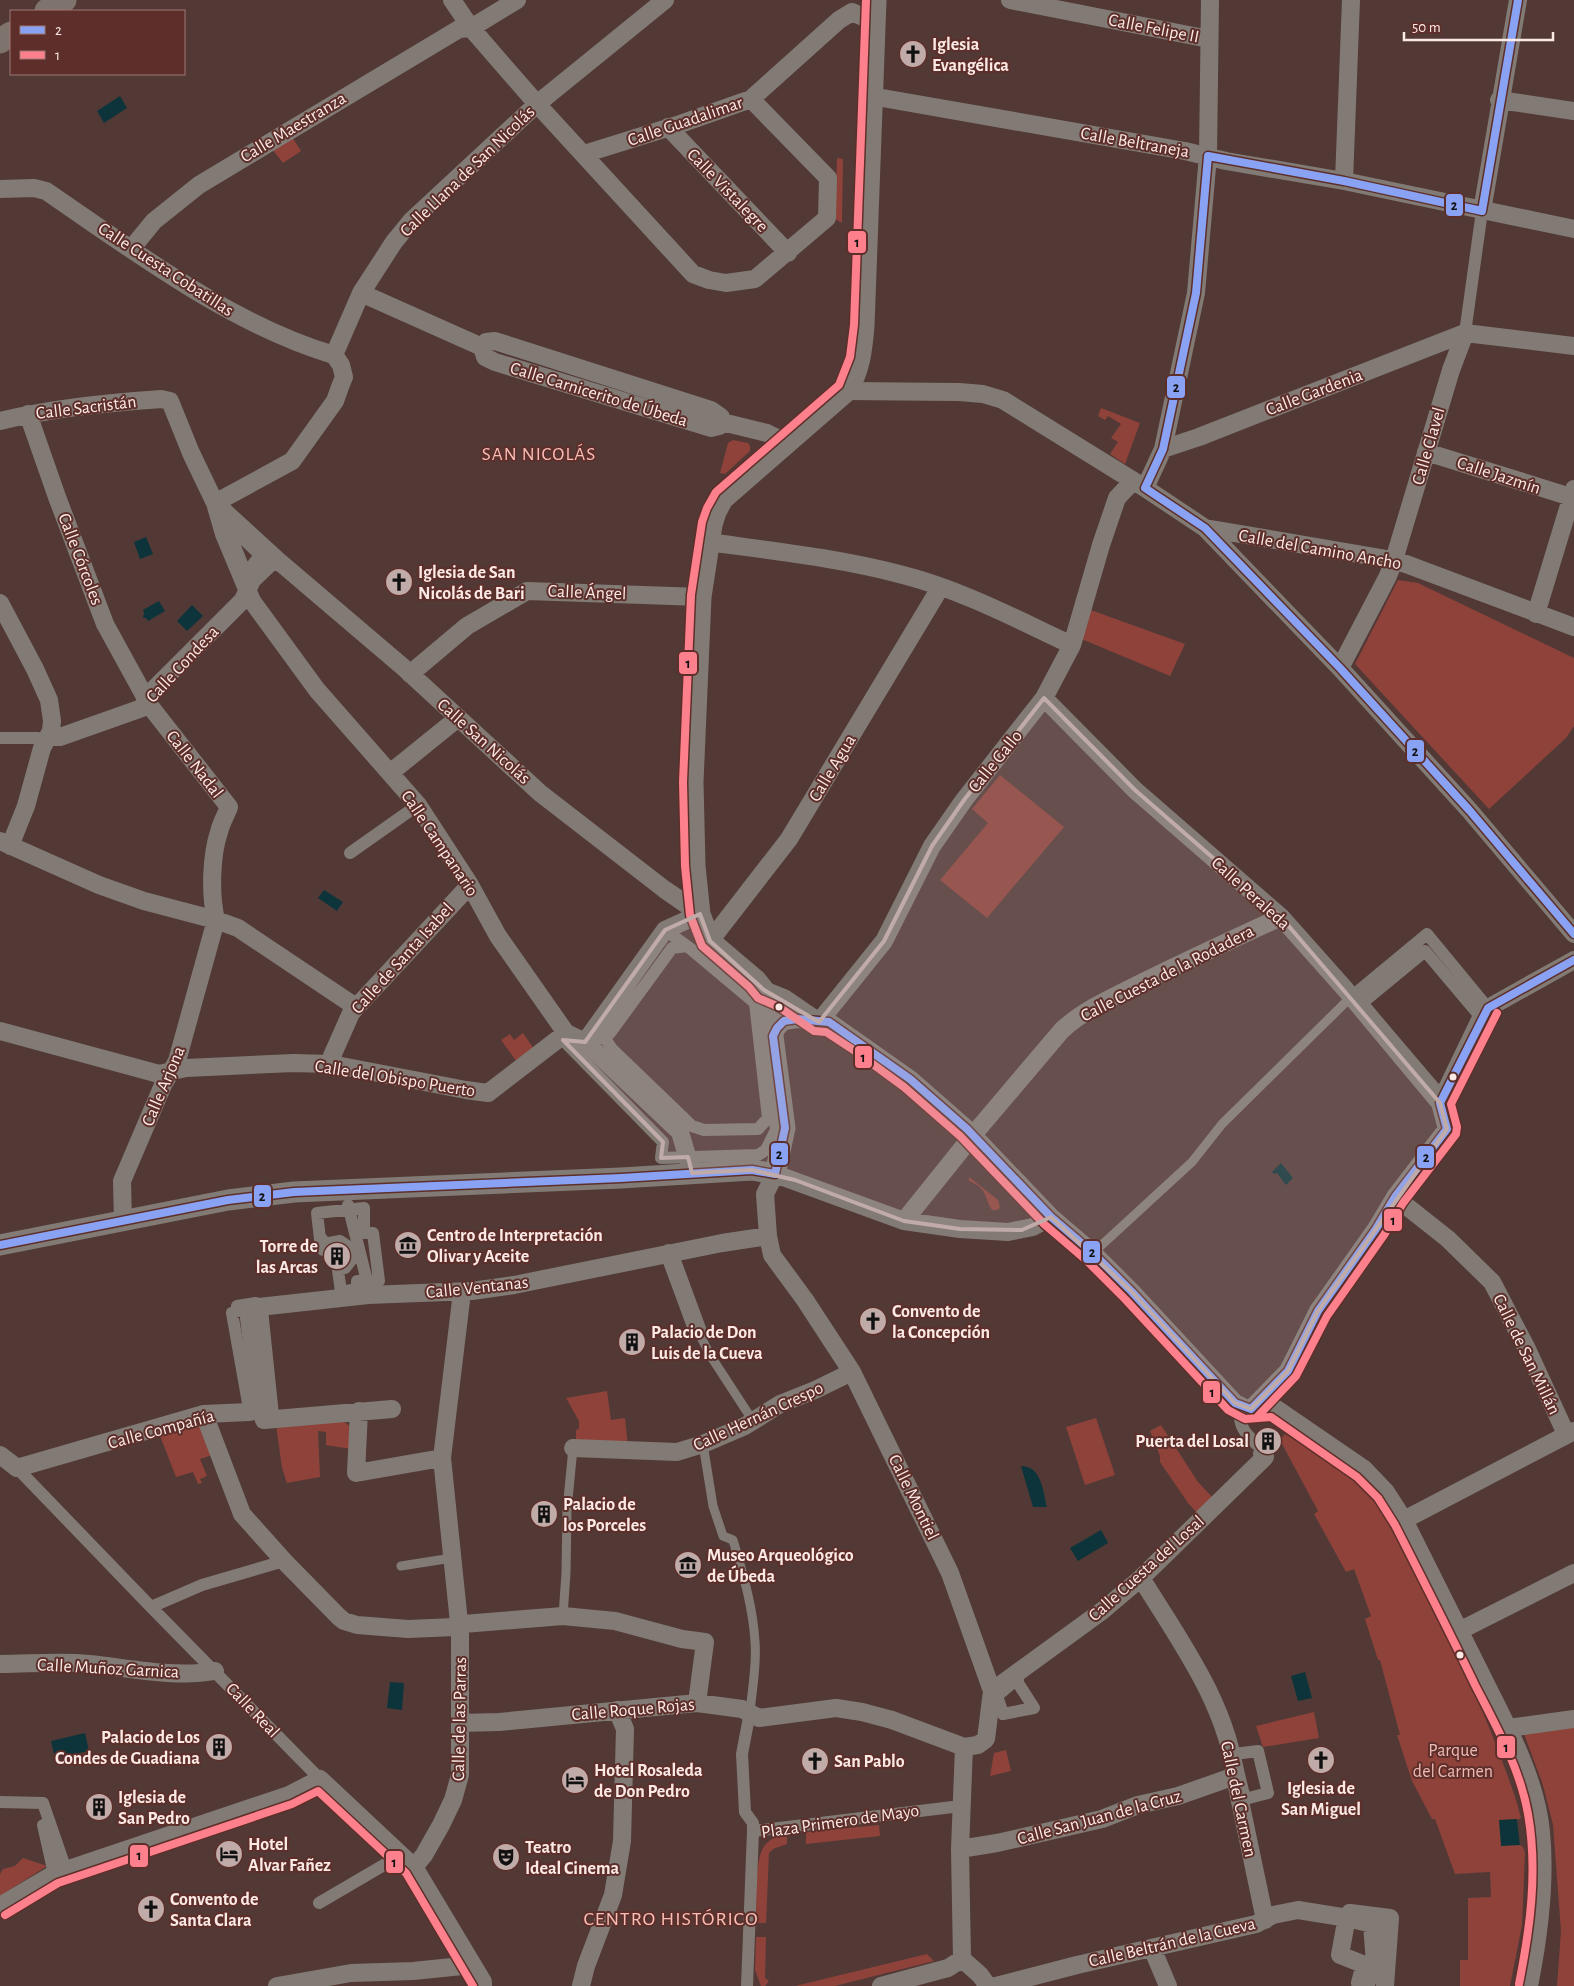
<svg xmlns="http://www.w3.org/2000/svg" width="1574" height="1986" font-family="'Alegreya Sans',sans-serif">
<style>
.green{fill:#8e423a}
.water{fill:#0c343a}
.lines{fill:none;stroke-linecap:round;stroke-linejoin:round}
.service{stroke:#827b75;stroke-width:9}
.pedestrian{stroke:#827b75;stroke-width:12}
.minor{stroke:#827b75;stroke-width:18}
.tertiary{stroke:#827b75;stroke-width:21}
.secondary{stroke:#7f736d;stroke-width:25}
.bus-1-casing{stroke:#5e2f2a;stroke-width:11}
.bus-2-casing{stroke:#5e2f2a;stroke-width:11}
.bus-1{stroke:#8aa2f4;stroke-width:8}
.bus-2{stroke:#ff808d;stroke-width:8}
.marked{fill:#c0aba8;fill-opacity:0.2;stroke:#c0aba8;stroke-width:4;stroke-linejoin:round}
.bus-dot{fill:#fbe9e6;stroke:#5e2f2a;stroke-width:2}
.labels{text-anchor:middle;stroke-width:4;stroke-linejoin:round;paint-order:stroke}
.street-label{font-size:18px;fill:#fbe9e6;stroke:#5e2f2a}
.poi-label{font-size:18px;font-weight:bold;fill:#fbe9e6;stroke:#5e2f2a;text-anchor:start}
.park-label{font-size:18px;fill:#eebbb4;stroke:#5e2f2a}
.neighbourhood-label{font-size:19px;letter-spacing:1px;fill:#f8beb6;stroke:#5e2f2a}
.quarter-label{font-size:20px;letter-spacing:1px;fill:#f8beb6;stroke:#5e2f2a}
.line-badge{stroke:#5e2f2a;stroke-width:2}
.pale-badge-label{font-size:14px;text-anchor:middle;font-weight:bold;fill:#111}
</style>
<rect width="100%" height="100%" fill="#523936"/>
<path class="green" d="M292,137l9,14 -18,12 -11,-14z
M837,158l6,1 -1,64 -7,-4z
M1101,408l39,15 -15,41 -15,-10 8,-12 -7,-4 10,-14 -13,-8 -3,4 -7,-4z
M733,440l15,3 2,3v5l-25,23 -5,-1 8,-30z
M1398,580l20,3 156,75v68l-8,12 -77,71 -134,-145z
M1088,609l97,35 -15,32 -91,-38z
M1000,775l64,52 -77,91 -47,-38 48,-57 -16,-14z
M523,1033l11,16 -17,13 -16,-22 9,-6 4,6z
M969,1177l29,23 2,8 -3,2h-5c-9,-15 -4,-21 -23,-29z
M607,1391l4,29 14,-2 3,29 -52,-2v-15l3,-1v-8l-13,-23z
M338,1417l14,11 -1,21 -25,-4v-13l-8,-1 2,46 -33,6 -5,-15 -6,-43z
M1096,1418l19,57 -30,10 -19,-58z
M198,1419l14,36 -12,4 7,17 -7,3 2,4 -4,1 -5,-12 -17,5 -17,-44z
M1161,1425l37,57 16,17 -15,16 -11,-12 -28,-41v-6l-10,-25z
M1285,1434c27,18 59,33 81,56 24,26 46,71 62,104 34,68 65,136 89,209l4,15 -4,2 3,25 3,2 2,6 -3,72 -12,61h-50v-26h8v-62l23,-1 -1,-25 -35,2 -20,-55h-3l-20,-38 -15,-46h3l-20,-75h-2l-13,-41 6,-3 -17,-47 -8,3 -32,-58 4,-3 -38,-71z
M1314,1712l5,26 -56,9 -7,-21z
M1574,1726v260h-17l4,-55 -8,-106 -10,-40 -20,-54z
M1006,1750l5,21 -21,5 4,-23z
M879,1825l1,11 -74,8v-12z
M787,1834v10l-14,5 -4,4 -3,70h-10c1,-18 -3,-66 10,-79 5,-6 13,-8 21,-10z
M23,1858l24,8 -47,30v-22l3,-5 12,-3z
M766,1937l-1,41 4,3 -4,5h-4l-6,-16 1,-33z
M927,1954l7,7 -99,25h-40z"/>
<path class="water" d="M120,96l7,12 -23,15 -7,-12z
M146,537l7,17 -13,5 -6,-17z
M159,601l6,10 -17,10 -2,-3h-3l1,-5 -1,-3z
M192,605l11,11 -16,15 -10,-10z
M324,890l19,12 -6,9 -19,-13z
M1281,1163l12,15 -7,7 -9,-12 -3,1 -2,-2z
M1021,1466c21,0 22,26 26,41h-14z
M1101,1530l7,13 -30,18 -8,-13z
M1305,1672l7,26 -14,3 -7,-25z
M390,1682l14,1 -2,27 -15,-2z
M85,1733l4,18 -34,7 -4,-17z
M1517,1819l3,26 -19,1 -2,-26z"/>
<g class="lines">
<path class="service" d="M1093,1253l99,-91 30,-38 129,-127
M697,1329l13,26 43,66
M703,1444l10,62 10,30 10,4c10,34 20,67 22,102 2,23 -3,48 -5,70
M401,1566l51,-8
M563,1616l3,-43 1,-63 6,-62"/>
<path class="pedestrian" d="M1465,333l17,-122
M230,531h5l25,24 -12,16h-3l-15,-37z
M0,738h38
M350,853l68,-48
M665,930l95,69 16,131 -10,20 -8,5 -97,3 2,-16 -100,-102 22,2 19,-5 8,12 80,77 12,4 54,-1 10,-11 -13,-115 -68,-57 -15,2 -62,85 -8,-4z
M1425,951l54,64 -36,75 -8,-1 -73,-86z
M1351,997l76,-63 61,74
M348,1205l19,76
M364,1208v25h9l6,48h-22v8l-16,3 -3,-22 7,-2 7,-9 -3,-12 -9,-6 -11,2 -6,7 -1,-11h-2l-3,-26z
M256,1303l6,7 11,105 -25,-12 -16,-90 6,-2 -1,-5z
M1251,1409l-11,9c1,12 9,18 16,26
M17,1468l134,139 169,172
M151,1607l51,-22 82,-24
M1018,1678v5l16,25 -31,6 -6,-18z
M750,1712l-8,42 3,58 8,11v8
M1258,1751l10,42 -23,6 -11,-45z
M0,1802l43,1 21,61 -12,5
M43,1825l11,49
M319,1903l82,-48
M747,1986l6,-155 208,-25"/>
<path class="minor" d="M452,0l19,28 66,76 156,170 16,6 17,3 29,-4 72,-61 1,-40 -77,-79
M1010,0l199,39
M871,96l314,55 41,10 118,20 230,48
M1499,100l75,11
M668,127l120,126
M584,154l96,-30 71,-25 88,-79 13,-8 22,10
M1344,181l7,-181
M0,189l34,-1 12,3c88,60 186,134 288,164
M1482,211l36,-211
M131,249l23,-28 45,-36 260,-156 12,-1 46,-28
M361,293l121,54
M495,341l216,69 10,7 1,5 -3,4 -8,2 -216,-66 -10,-5 -3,-10 4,-5z
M334,355l27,-62 33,-51 18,-22 125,-116 128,-104
M847,391l112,1 24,2 20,6 142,88 60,40 135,140 130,143 104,123
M28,414l29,83 48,127 45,82 79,101c-3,8 -8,16 -10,25 -8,24 -9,63 -3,88l-39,141 -14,24 -41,96 1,40
M0,421c53,-13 106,-18 161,-22l9,2 21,52 24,50 9,31 28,67 65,89 101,115 52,80 28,51 68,97 19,9 95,90 12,41
M722,422l45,11 20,10
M1163,449l36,-12 266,-104 109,13
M1426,452l145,45
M1145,488l18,-39 33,-156 12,-137 2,-156
M1205,528l176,30 25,6 168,63
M708,542c66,9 131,16 195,33 59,15 115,45 169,70
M275,558l128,109 137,126 124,96 36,25
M0,603l35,66 14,31 3,21 -1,10 -9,17 -16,58 -16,40
M1536,614l38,-125
M1340,668l48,-92 6,-16 57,-190 14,-37
M410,674l57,-48 60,-35 174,6
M1044,698l91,92 146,127 64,72 95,114 7,26 -52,68 -19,32 -58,82 -30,60 -37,38
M48,737h12l82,-29 9,-16 92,-92 9,-20 23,-22 -60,-55 77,-42 43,-60 5,-14 4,-10 -3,-12 -7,-10
M390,773l68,-55
M0,841l99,44 45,16 72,19 22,8 118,79
M710,941l79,-102 148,-246 5,-5
M764,990l20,8 32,22
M819,1022l65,-81 48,-95 32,-46 80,-102 28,-53 29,-100 16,-47 16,-17
M0,1031l159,43 27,-6 107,-5 38,1 135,26 22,3 78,-60
M773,1036l4,-8 7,-7 13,-2 32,3 81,57 57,50 84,88 42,36 39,39 103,111 12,6 22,-3 6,2 89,61 22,23 18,28c25,50 50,100 75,150 24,49 57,106 62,162 5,51 -2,104 -12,154
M585,1042l80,-112 35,-16
M331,1064l1,-8 19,-43 119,-128
M1440,1103l48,-95 86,-48
M1395,1197l53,42 44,43 35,67 39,85
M904,1221l69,-86 89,-105c24,-22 54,-34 83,-49 45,-22 90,-43 136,-64
M669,1253l28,76
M392,1409l-128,11 -4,-11 -11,-91 3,-7 7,-4 109,-12 104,-4 42,-6 208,-42 46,-7
M359,1411l-3,62 86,-15
M204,1414l38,100 42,47 55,56 5,4 13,4 51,4 47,-2 8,-3 100,-8 52,5 67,18 23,3 -8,61
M573,1448l104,4 26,-8 42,-18 35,-22 35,-14 37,-18
M0,1455l17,13 187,-54 45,-2 11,-3
M1404,1520l170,-89
M1141,1578c39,63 88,129 95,204l29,138
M1459,1631l115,-58
M0,1664c29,0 60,-3 89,0 41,4 85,14 126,7
M992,1691l110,-80 39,-33 124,-121 -3,-3
M460,1723l39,-1 198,-19 45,6 17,9 77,-10 26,4 30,8 72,27
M1508,1728l66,-9
M960,1849l37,-6 105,-24 36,-14 40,-9 57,-20
M414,1867l10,-12 17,-30 12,-25 7,-25v-143l-18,-174 20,-166
M0,1906l54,-32 235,-79 31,-16 94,88 69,115v4
M1152,1948l16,38
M962,1959l18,16 8,11
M1360,1983l5,-18 -25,-10 6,-33 4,-9 40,5 -5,68
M277,1986l74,-13 62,-2 59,-6
M581,1986l5,-20 27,-71 9,-54 3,-112 -8,-19
M881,1986l67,-18 14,-9 -2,-110 4,-102 14,-2 8,-6 6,-48 -42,-118 -98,-201 -47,-72 -33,-45 -4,-19 -3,-42 10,-20 129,47 56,8 48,3 25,-5 18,-10
M996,1986l81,-21 179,-41 17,-9 25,-5 50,8 24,6 3,39 -10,23"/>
<path class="tertiary" d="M0,1245l228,-45 66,-8 327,-14 131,-8 23,4 10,-46 -12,-92 -9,-46 -8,-10 -46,-39 -10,-27 -5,-48 -2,-84 8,-185 11,-72 4,-13 7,-13 124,-108c13,-20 15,-42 17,-65l12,-326"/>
<path class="secondary" d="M47,11l17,-11
M0,41l11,-7"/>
<g class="bus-1-casing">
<path id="bus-1" d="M1518,0l-36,211 -138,-30 -136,-25 -12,137 -33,156 -18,39 60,40 135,140 130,143 104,123
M0,1245l228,-45 66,-8 327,-14 131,-8 23,4 10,-46 -12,-92 4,-8 7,-7 13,-2 32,3 81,57 57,50 84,88 42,36 39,39 103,111 16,6 37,-38 30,-60 58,-82 19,-32 52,-68 -7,-26 48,-95 86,-48"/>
</g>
<g class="bus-2-casing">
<path id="bus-2" d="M866,0l-12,325 -4,32 -11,28 -123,107 -9,16 -5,14 -11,73 -8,187 2,84 5,49 12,31 47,41 9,11 21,9 35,24 12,1 29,19 49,36 56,49 84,88 42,36 39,39 103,111 17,9 26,-2 86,60 21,21 17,27c27,53 54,106 80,160 21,41 45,83 53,129 10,57 2,115 -9,170
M1258,1416l38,-40 31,-60 57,-81 19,-32 53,-69 1,-7 -6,-23 46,-91
M5,1915l53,-32 234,-79 26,-13 88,82 67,113"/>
</g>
<use href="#bus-1" class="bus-1"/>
<use href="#bus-2" class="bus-2"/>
</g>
<path class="marked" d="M1044,698l91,92 146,127 159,186 7,26 -129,182 -30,60 -37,38 -16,-6 -103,-111 -81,-75 -29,13 -62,-1 -56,-8 -109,-41 -43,-10 -60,3 -4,-16 -27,1 2,-16 -100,-102 22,2 80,-112 35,-16 10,27 54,49 55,32 65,-81 48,-95 32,-46z"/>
<defs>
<g id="church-disc" transform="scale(1.4375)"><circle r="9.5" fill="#c0aba8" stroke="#5e2f2a"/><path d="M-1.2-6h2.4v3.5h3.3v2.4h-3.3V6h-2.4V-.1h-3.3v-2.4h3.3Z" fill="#111"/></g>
<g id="museum-disc" transform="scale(1.4375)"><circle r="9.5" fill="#c0aba8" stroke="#5e2f2a"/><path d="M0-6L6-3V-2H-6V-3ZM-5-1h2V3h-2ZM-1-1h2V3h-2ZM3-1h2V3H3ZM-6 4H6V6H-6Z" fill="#111"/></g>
<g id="building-disc" transform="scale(1.4375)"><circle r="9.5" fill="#c0aba8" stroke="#5e2f2a"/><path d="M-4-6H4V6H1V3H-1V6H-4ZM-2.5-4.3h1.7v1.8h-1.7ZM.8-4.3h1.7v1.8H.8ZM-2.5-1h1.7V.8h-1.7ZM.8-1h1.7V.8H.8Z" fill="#111"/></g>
<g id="hotel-disc" transform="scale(1.4375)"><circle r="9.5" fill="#c0aba8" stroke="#5e2f2a"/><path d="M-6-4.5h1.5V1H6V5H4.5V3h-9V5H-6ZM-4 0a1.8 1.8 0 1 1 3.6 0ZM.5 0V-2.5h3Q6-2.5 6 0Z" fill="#111"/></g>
<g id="theatre-disc" transform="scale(1.4375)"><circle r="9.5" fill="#c0aba8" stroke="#5e2f2a"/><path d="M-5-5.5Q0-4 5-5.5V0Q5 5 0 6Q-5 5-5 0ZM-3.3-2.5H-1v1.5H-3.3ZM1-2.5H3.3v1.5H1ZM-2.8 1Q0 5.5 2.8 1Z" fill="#111"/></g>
</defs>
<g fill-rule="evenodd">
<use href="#church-disc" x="913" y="54"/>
<use href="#church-disc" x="399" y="582"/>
<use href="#museum-disc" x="408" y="1245"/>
<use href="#building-disc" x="337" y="1256"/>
<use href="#church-disc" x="873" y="1321"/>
<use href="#building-disc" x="632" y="1342"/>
<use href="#building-disc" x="1268" y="1441"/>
<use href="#building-disc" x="544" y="1514"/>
<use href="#museum-disc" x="688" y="1565"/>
<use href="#building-disc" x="219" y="1747"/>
<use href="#church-disc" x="1321" y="1760"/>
<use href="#church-disc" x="815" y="1761"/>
<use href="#hotel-disc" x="575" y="1780"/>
<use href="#building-disc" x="99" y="1807"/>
<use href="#hotel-disc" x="229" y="1854"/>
<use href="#theatre-disc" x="506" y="1857"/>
<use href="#church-disc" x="151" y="1909"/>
</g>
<g class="bus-dot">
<circle cx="779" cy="1007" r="4.5"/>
<circle cx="1453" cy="1077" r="4.5"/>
<circle cx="1460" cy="1655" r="4.5"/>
</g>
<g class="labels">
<g class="street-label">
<text transform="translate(1154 28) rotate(11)" y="6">Calle Felipe II</text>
<text transform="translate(685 121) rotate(-19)" y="6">Calle Guadalimar</text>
<text transform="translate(293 127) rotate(-31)" y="6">Calle Maestranza</text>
<text transform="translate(1135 142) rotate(10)" y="6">Calle Beltraneja</text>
<text transform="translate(467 171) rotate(-44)" y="6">Calle Llana de San Nicolás</text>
<text transform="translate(728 190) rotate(46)" y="6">Calle Vistalegre</text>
<text transform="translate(166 269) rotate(33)" y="6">Calle Cuesta Cobatillas</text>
<text transform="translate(1314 392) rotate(-21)" y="6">Calle Gardenia</text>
<text transform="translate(599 394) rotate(17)" y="6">Calle Carnicerito de Úbeda</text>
<text transform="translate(86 407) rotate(-7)" y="6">Calle Sacristán</text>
<text transform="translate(1428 446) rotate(-74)" y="6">Calle Clavel</text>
<text transform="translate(1499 475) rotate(18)" y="6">Calle Jazmín</text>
<text transform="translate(1320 549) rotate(10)" y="6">Calle del Camino Ancho</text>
<text transform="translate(81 559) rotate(69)" y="6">Calle Córcoles</text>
<text transform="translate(587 592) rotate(2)" y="6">Calle Ángel</text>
<text transform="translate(182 664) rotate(-47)" y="6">Calle Condesa</text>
<text transform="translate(484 741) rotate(42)" y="6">Calle San Nicolás</text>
<text transform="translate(995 761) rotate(-51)" y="6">Calle Gallo</text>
<text transform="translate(195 764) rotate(52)" y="6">Calle Nadal</text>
<text transform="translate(832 768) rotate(-59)" y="6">Calle Agua</text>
<text transform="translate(440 843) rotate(56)" y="6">Calle Campanario</text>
<text transform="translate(1251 893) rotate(42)" y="6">Calle Peraleda</text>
<text transform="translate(402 958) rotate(-48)" y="6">Calle de Santa Isabel</text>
<text transform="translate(1167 973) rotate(-27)" y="6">Calle Cuesta de la Rodadera</text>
<text transform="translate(395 1078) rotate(9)" y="6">Calle del Obispo Puerto</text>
<text transform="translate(163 1086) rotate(-67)" y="6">Calle Arjona</text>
<text transform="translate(477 1287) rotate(-6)" y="6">Calle Ventanas</text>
<text transform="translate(1527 1354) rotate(64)" y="6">Calle de San Millán</text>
<text transform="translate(758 1416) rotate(-25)" y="6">Calle Hernán Crespo</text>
<text transform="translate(161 1429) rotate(-15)" y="6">Calle Compañía</text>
<text transform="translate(914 1497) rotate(64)" y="6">Calle Montiel</text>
<text transform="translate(1146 1568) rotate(-42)" y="6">Calle Cuesta del Losal</text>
<text transform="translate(108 1668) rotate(3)" y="6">Calle Muñoz Garnica</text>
<text transform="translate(633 1709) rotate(-5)" y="6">Calle Roque Rojas</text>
<text transform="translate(253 1710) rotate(46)" y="6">Calle Real</text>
<text transform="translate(459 1719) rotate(-89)" y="6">Calle de las Parras</text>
<text transform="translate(1239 1799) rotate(78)" y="6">Calle del Carmen</text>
<text transform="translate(1099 1817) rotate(-15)" y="6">Calle San Juan de la Cruz</text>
<text transform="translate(840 1821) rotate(-8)" y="6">Plaza Primero de Mayo</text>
<text transform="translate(1172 1942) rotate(-13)" y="6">Calle Beltrán de la Cueva</text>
</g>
<g class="poi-label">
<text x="932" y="50">Iglesia<tspan x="932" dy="21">Evangélica</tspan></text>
<text x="418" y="578">Iglesia de San<tspan x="418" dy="21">Nicolás de Bari</tspan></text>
<text x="427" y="1241">Centro de Interpretación<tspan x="427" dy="21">Olivar y Aceite</tspan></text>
<text x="318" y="1252" text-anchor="end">Torre de<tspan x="318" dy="21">las Arcas</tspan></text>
<text x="892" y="1317">Convento de<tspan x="892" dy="21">la Concepción</tspan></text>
<text x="651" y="1338">Palacio de Don<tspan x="651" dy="21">Luis de la Cueva</tspan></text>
<text x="1249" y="1447" text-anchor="end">Puerta del Losal</text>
<text x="563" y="1510">Palacio de<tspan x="563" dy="21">los Porceles</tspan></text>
<text x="707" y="1561">Museo Arqueológico<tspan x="707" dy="21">de Úbeda</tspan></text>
<text x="200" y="1743" text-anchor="end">Palacio de Los<tspan x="200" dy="21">Condes de Guadiana</tspan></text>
<text x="834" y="1767">San Pablo</text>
<text x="594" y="1776">Hotel Rosaleda<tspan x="594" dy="21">de Don Pedro</tspan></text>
<text x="1321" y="1794" text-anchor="middle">Iglesia de<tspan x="1321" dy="21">San Miguel</tspan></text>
<text x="118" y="1803">Iglesia de<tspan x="118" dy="21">San Pedro</tspan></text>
<text x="248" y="1850">Hotel<tspan x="248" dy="21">Alvar Fañez</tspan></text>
<text x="525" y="1853">Teatro<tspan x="525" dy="21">Ideal Cinema</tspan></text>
<text x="170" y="1905">Convento de<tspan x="170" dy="21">Santa Clara</tspan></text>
</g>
<g class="park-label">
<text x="1453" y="1756">Parque<tspan x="1453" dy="21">del Carmen</tspan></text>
</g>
<g class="neighbourhood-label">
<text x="539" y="460">SAN NICOLÁS</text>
</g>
<g class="quarter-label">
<text x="671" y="1925">CENTRO HISTÓRICO</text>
</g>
</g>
<g class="line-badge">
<rect x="1445" y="193" width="19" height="24" rx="5" fill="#8aa2f4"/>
<rect x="847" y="230" width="20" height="24" rx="5" fill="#ff808d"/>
<rect x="1166" y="375" width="20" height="24" rx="5" fill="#8aa2f4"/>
<rect x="678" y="651" width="20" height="24" rx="5" fill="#ff808d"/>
<rect x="1406" y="739" width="19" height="24" rx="5" fill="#8aa2f4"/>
<rect x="854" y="1045" width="19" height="24" rx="5" fill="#ff808d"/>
<rect x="770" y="1142" width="19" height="24" rx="5" fill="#8aa2f4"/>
<rect x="1416" y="1145" width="19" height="24" rx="5" fill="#8aa2f4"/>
<rect x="253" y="1184" width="19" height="24" rx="5" fill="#8aa2f4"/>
<rect x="1383" y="1208" width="20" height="24" rx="5" fill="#ff808d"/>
<rect x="1082" y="1240" width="19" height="24" rx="5" fill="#8aa2f4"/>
<rect x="1202" y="1380" width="19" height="24" rx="5" fill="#ff808d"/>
<rect x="1496" y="1735" width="20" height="24" rx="5" fill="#ff808d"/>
<rect x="129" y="1844" width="20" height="24" rx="5" fill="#ff808d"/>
<rect x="385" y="1850" width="19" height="24" rx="5" fill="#ff808d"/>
</g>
<g class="pale-badge-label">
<text x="1454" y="210">2</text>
<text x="857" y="247">1</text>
<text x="1176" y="392">2</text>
<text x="688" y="668">1</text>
<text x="1415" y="756">2</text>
<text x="863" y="1062">1</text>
<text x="779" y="1159">2</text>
<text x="1426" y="1162">2</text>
<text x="262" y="1201">2</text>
<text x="1393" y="1225">1</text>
<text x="1092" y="1257">2</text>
<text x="1212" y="1397">1</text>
<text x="1506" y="1752">1</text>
<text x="139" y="1860">1</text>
<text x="394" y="1867">1</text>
</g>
<rect x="10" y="10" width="175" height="65" fill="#5e2f2a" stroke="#9d7975"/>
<rect x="20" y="26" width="25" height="8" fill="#8aa2f4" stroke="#9d7975"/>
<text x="55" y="35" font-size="15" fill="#fbe9e6">2</text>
<rect x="20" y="51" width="25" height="8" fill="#ff808d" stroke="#9d7975"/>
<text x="55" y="60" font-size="15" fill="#fbe9e6">1</text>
<path d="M1404 32v8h149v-8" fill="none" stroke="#fbe9e6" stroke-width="2.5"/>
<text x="1412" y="32" font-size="15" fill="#fbe9e6" stroke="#5e2f2a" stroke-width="4" paint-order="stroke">50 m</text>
</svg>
